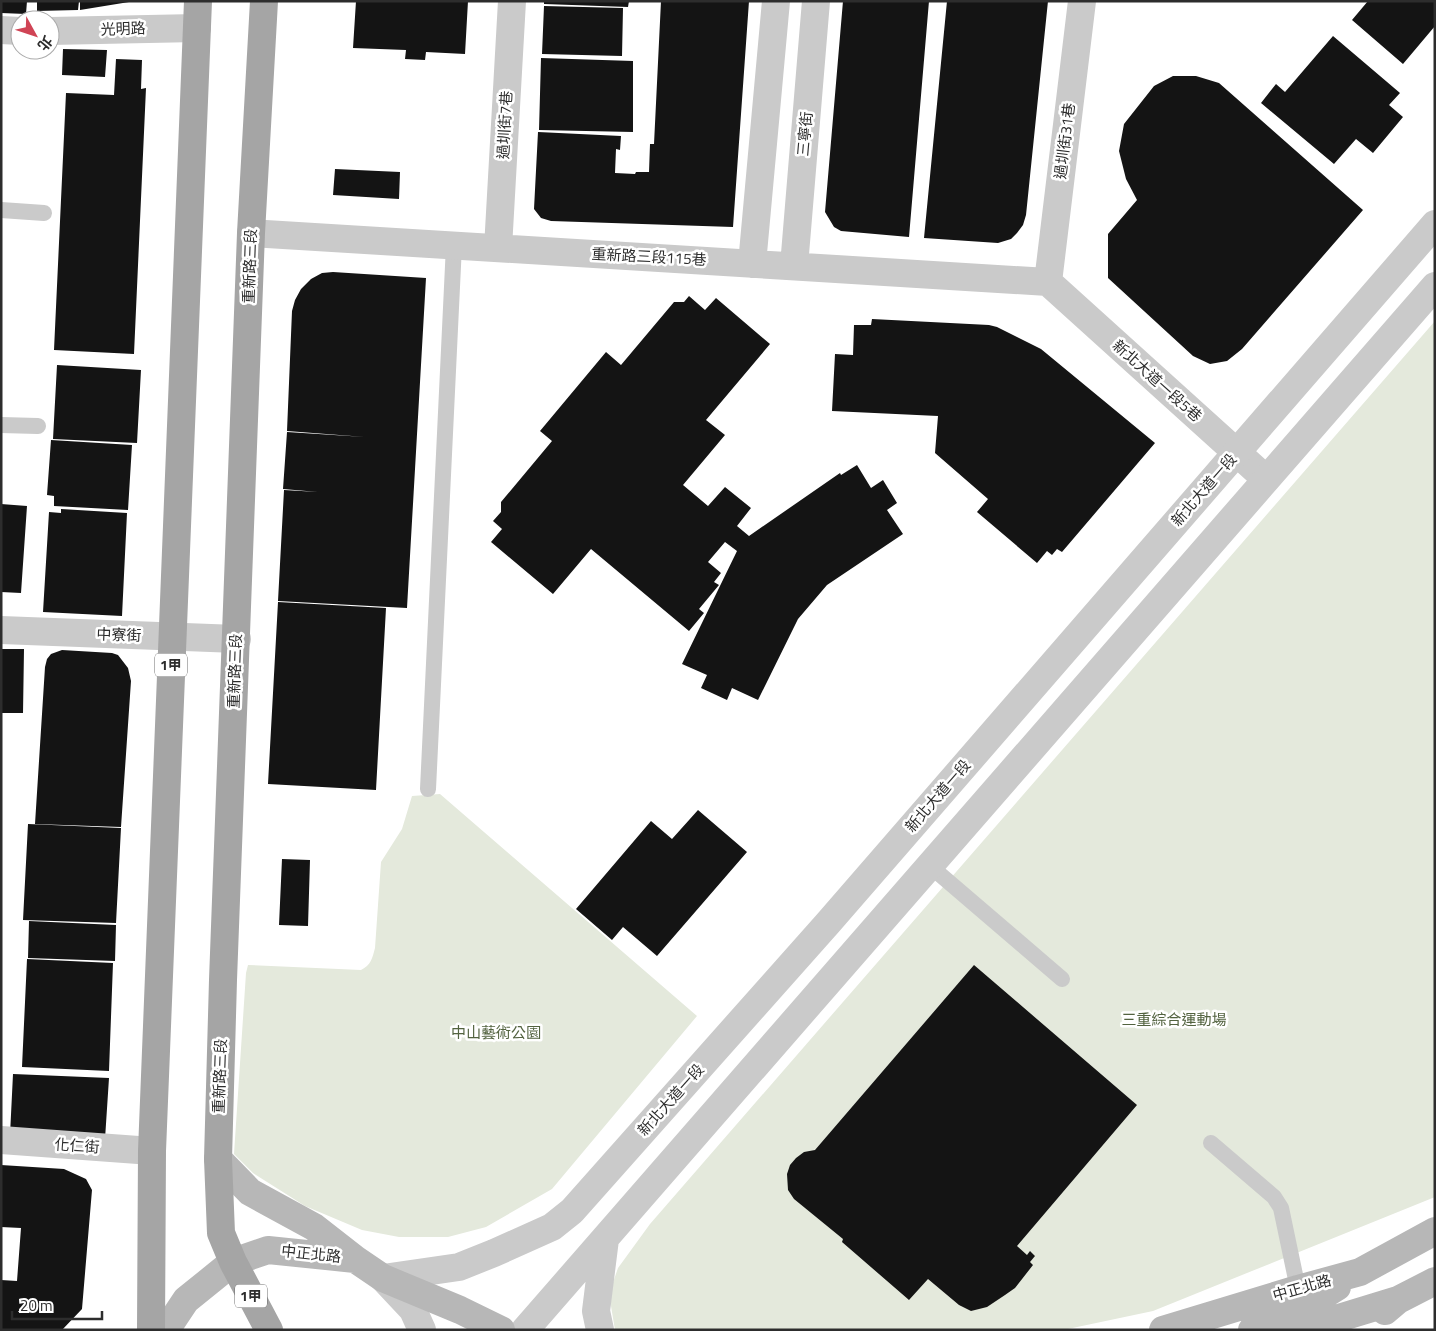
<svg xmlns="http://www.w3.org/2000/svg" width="1436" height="1331" font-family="'Titillium Web','Noto Sans TC',sans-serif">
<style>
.green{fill:#e4e9dc}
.building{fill:#141414}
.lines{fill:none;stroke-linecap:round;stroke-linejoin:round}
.service{stroke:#cacaca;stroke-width:16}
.minor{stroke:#cacaca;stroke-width:28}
.tertiary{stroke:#cacaca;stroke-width:28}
.secondary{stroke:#b7b7b7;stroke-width:28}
.primary{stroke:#a5a5a5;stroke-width:28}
.labels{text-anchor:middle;stroke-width:5;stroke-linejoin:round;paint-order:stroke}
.shield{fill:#fff;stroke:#6c6c6c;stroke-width:1}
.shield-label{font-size:14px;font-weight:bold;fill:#2d2d2d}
.street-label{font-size:15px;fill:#2d2d2d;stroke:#fff}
.park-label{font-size:15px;fill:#536340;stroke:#fff}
</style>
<rect width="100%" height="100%" fill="#fff"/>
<path class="green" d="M1435,321v876l-282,114 -90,19h-448l-6,-36 9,-26 32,-44z
M440,794l257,222 -145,173 -66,38 -38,10h-49l-37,-7 -57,-24 -52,-33 -19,-19 12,-181 2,-8 113,5c10,-5 11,-11 14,-22l6,-86 21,-33 10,-33z"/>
<path class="building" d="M1,1h26l-1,13 -25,-1z
M37,1h42l-1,9 -41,1z
M80,1h49v1l-49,8z
M356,1h112l-3,53 -39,-2 -1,8 -20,-1 1,-9 -53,-2z
M544,1h85l-1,6 -84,-3z
M661,1h88l-16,226 -182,-6 -10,-3 -7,-9 4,-77 83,4 -1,14 -4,-1 -1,24 20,1 1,-2h13l1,-28h4z
M843,1h86l-20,236 -68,-6 -7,-4 -9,-15z
M947,1h101l-22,214 -3,10 -6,8 -6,6 -13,4 -74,-5z
M1368,1h67v25l-32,38 -51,-44z
M544,6l79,2 -1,48 -80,-2z
M1333,36l67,57 -11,12 14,12 -30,36 -17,-14 -22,25 -73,-61 15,-19 9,8z
M63,49l44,1 -2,27 -43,-2z
M541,58l92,3v71l-94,-2z
M116,59l26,1 -1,29 5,-1 -12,266 -80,-4 12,-257 48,2z
M1173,76h23l23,7 144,127 -121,139 -15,12 -17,3 -17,-8 -85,-78v-44l29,-34 -11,-21 -7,-28 5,-27 30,-38z
M335,169l65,3 -1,27 -66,-4z
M333,272l93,6 -19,330 -129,-7 6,-111 34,2 -35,-3 4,-57 78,5 -78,-6 5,-120 3,-11 6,-11 10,-10 11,-6z
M689,296l16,14 11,-12 54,46 -64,76 19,15 -42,50 25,21 17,-19 26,21 -14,18 12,10 91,-63 1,2 16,-10 14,23 12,-8 14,23 -10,7 16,24 -76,51 -29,34 -40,81 -26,-12 -5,12 -26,-12 6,-13 -25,-11 55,-113 -12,-9 -17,20 13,11 -7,9 5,3 -20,24 5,4 -15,18 -98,-82 -38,45 -62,-52 11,-13 -9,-8 8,-9v-10l51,-61 -12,-10 66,-79 15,13 53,-63h10z
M872,319l117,6 8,2 44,22 114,94 -93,109 -5,-3 -5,6 -5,-4 -10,12 -60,-51 11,-13 -53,-46 3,-37 -106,-5 3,-57 18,1 1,-30h17z
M57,365l84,5 -4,73 -84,-4z
M51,440l81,5 -4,65 -74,-4v-10l-7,-1z
M1,504l26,2 -6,87 -20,-1z
M61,509l66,4 -5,103 -79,-4 6,-100 12,1z
M278,602l108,6 -10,182 -108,-6z
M1,649h23l-1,64h-22z
M62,650l50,3 6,2 10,13 3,13 -10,146 -86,-3 10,-157 2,-8 4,-5z
M698,810l49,42 -90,104 -34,-29 -11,13 -36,-31 75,-88 21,18z
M28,824l93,4 -5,95 -93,-3z
M282,859l28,1 -2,66 -29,-1z
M29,921l87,4 -1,36 -87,-3z
M27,959l86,4 -4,108 -87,-4z
M974,965l163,140 -120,141 10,9 3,-4 5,5 -5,6 3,3 -18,23 -10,7 -18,12 -16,4 -12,-6 -31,-26 -19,21 -67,-58 1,-3 -49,-40 -6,-9 -1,-16 3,-9 6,-7 8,-6 11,-2z
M13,1074l96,4 -4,61 -95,-4z
M1,1165l63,4 22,10 6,11 -10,119 -20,21h-61v-50l16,1 4,-53 -20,-1z"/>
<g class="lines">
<path class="service" d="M1,210l43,3
M1,425l37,1
M428,789l26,-544
M929,865l133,114
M1211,1143l63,54 7,11 17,81"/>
<path class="minor" d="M1,30l19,1
M50,31l147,-3
M251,233l797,49
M498,248l14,-247
M752,264l24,-263
M794,266l22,-265
M1048,282l218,197
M1048,282l34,-281
M1,630l236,9
M1,1140l151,11"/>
<path class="tertiary" d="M383,1278l76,-11 35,-14 58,-26 20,-16 256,-288 607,-699
M383,1278l30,32 9,20
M525,1330l910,-1044
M600,1330l-4,-19 9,-72"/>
<path class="secondary" d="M218,1159l32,33 64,35 41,32
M1385,1311l13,-11 37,-19
M166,1330l20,-30 47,-38 35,-12 87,9 28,19 77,32 41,20
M1163,1330l135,-41 62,-17 75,-41
M1252,1330l53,-23 32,-20
M1300,1330l98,-30"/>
<path class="primary" d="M264,1l-13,232 -28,747 -5,179 3,74 12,29 36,68
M151,1330l1,-179 46,-1150"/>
</g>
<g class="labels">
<g class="shield">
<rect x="155" y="653.5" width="32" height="23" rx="4"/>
<rect x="235" y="1284.5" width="32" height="23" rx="4"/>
</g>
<g class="shield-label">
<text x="171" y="670">1甲</text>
<text x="251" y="1301">1甲</text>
</g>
<g class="street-label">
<text transform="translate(123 29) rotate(-2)" y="5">光明路</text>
<text transform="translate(505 125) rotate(-87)" y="5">過圳街7巷</text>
<text transform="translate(805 134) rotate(-85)" y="5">三寧街</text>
<text transform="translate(1065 141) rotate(-83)" y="5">過圳街31巷</text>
<text transform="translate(649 257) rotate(3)" y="5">重新路三段115巷</text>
<text transform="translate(250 266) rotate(-88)" y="5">重新路三段</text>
<text transform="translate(1157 381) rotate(42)" y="5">新北大道一段5巷</text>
<text transform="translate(1204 490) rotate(-49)" y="5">新北大道一段</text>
<text transform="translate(119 635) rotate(2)" y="5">中寮街</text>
<text transform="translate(235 671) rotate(-88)" y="5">重新路三段</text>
<text transform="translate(938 796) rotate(-49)" y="5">新北大道一段</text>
<text transform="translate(220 1076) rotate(-88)" y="5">重新路三段</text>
<text transform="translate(671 1100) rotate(-48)" y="5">新北大道一段</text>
<text transform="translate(77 1146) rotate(4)" y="5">化仁街</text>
<text transform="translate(311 1254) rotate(6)" y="5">中正北路</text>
<text transform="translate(1302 1288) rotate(-16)" y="5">中正北路</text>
</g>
<g class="park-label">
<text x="1174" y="1025">三重綜合運動場</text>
<text x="496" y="1038">中山藝術公園</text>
</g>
</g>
<rect width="1436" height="1331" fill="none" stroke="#2d2d2d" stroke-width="5"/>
<g transform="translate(35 35) rotate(130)"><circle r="24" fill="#ffffff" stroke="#ababab"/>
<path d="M0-4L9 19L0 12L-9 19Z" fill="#d04455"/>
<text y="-8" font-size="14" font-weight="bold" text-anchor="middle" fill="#2d2d2d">北</text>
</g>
<path d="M12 1311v8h90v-8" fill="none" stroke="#2d2d2d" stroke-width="2.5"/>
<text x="20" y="1311" font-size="15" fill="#2d2d2d" stroke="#ffffff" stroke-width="4" paint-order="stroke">20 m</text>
</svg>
